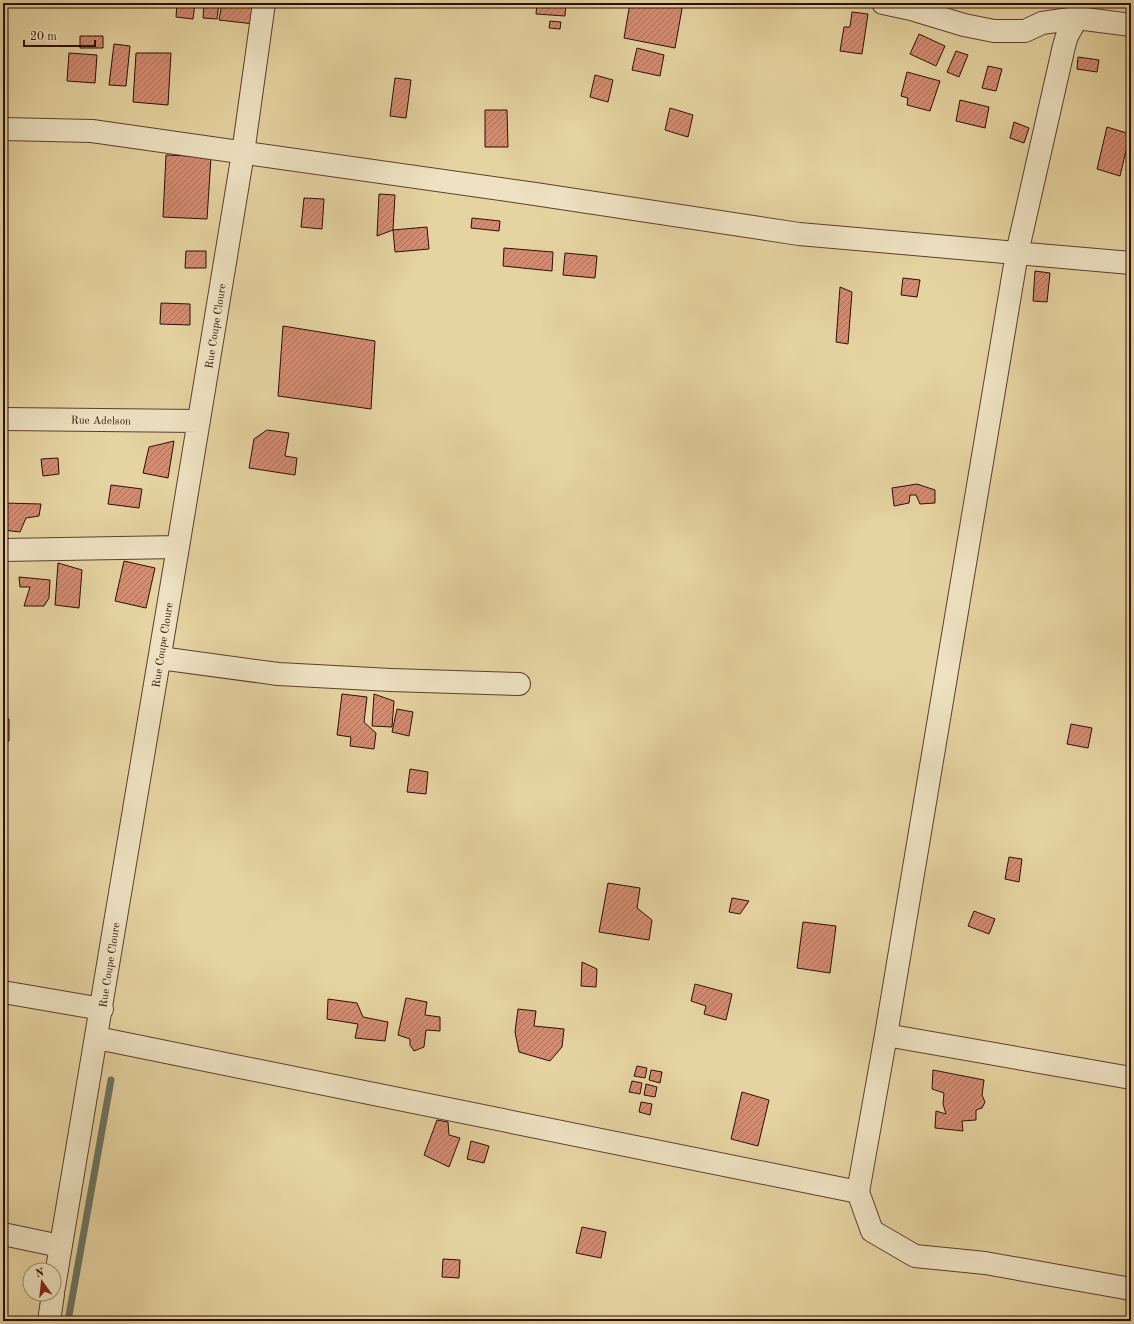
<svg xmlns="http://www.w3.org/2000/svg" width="1134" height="1324" font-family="'Old Standard TT',serif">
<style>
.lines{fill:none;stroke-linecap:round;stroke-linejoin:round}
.stream{stroke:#6c7561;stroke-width:7}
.building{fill:url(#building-hatch);stroke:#2b0f04}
.minor-casing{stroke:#5a402b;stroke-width:24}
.minor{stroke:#eee2c2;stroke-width:22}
.labels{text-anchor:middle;stroke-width:3;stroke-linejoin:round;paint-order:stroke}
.street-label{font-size:11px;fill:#2b0f04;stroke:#eee2c2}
</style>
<defs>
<pattern id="building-hatch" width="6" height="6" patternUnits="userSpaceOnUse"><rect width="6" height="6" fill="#d38d73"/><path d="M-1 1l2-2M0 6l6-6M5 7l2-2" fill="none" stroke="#ab725c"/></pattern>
</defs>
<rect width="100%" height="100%" fill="#e5d3a1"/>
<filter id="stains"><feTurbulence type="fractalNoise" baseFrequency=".005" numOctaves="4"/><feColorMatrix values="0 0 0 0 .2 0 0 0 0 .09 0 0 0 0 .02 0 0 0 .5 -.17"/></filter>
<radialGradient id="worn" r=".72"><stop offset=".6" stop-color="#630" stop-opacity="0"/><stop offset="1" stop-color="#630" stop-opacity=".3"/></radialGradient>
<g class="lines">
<path class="stream" d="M68,1321l43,-241"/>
</g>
<path class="building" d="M177,3h18l-2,16 -17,-2z
M204,3h15l-2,16 -14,-1z
M222,3h35l-3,21 -35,-4z
M537,3h29l-1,13 -29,-2z
M630,3h53l-8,45 -51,-10z
M852,12l16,2 -6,40 -22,-3 4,-24h6z
M550,21l11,1 -1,7 -11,-1z
M919,34l26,12 -9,20 -26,-12z
M80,36h23v12h-23z
M114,44l16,2 -4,40 -17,-1z
M637,48l27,7 -4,21 -28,-6z
M956,51l12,4 -9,22 -12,-5z
M69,53l28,2 -2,28 -28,-2z
M136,53h35l-3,52 -35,-3z
M1078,57l21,3 -2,12 -20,-3z
M988,66l14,3 -6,22 -14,-3z
M907,72l33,9 -10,30 -23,-6 1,-7 -7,-2z
M595,75l18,5 -5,22 -18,-5z
M395,78l16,2 -5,38 -16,-2z
M960,100l29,7 -4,21 -29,-7z
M670,108l23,7 -5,22 -23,-7z
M485,110h22l1,37h-23z
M1014,122l15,6 -5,15 -14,-5z
M1107,127l23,7 -10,42 -23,-7z
M166,155l45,2 -4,62 -44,-2z
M379,194l16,1 -2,35 -16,6z
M304,198l20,1 -2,30 -21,-2z
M472,218l28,3 -1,10 -28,-3z
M427,227l2,22 -34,3 -2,-22z
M504,248l49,4 -1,19 -49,-5z
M186,251h20v17h-21z
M565,253l32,3 -2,22 -32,-3z
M1035,271l15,2 -3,29 -14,-1z
M903,278l17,2 -3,17 -16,-2z
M840,287l12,5 -4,52 -12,-2z
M161,303l29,1v21l-30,-1z
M283,326l92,15 -4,68 -93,-13z
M267,430l22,3 -4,23 12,2 -2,17 -46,-7 5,-29z
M174,441l-6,37 -25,-5 6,-26z
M58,458l1,16 -16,2 -2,-17z
M917,484l18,6v13l-15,1 -4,-9h-6l-1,8 -15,3 -2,-18z
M111,485l31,4 -3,19 -31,-4z
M3,503l38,1 -2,12 -13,2 -6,14 -17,-2z
M124,561l31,7 -9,40 -31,-7z
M58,563l24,7 -3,38 -24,-3z
M19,577l31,3 -1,18 -5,8h-20l6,-19h-10z
M342,694l25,3 -3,25 12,11 -2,16 -24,-3 1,-9 -14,-2z
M374,694l20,7 -2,26 -20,-1z
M397,709l16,3 -4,24 -17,-4z
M3,719h6v22h-6z
M1071,724l21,4 -4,20 -21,-4z
M410,769l18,3 -2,22 -19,-2z
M1009,857l13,2 -3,23 -14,-3z
M608,883l32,5 -3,20 15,12 -3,20 -50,-8z
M732,898l17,3 -9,13 -11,-2z
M974,911l21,8 -6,15 -21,-8z
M803,922l33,4 -6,47 -33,-5z
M582,962l15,7 -1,18 -15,-1z
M695,984l37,10 -6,26 -22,-6 2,-8 -15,-5z
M406,998l21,4 -2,13 15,2v14l-14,-1 -2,17 -10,4 -4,-6v-6l-12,-4z
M328,999l29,4 6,14 25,5 -3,19 -30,-3 3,-14 -31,-5z
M518,1009l18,2 -2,15 30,3 -2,18 -12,14 -31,-9 -4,-20z
M637,1066l10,2 -2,10 -11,-2z
M651,1070l11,2 -2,11 -11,-3z
M933,1070l51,10 -2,15 3,7 -3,6 -6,2v10l-14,1 1,10 -28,-3 1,-17 10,3 -3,-10 1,-11 -12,-4z
M632,1081l10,2 -2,11 -11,-2z
M646,1084l11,3 -2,10 -11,-2z
M742,1092l27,8 -11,46 -27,-7z
M641,1102l11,2 -2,11 -11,-3z
M437,1120l11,2 1,13 11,3 -11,29 -25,-12z
M471,1141l18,5 -5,17 -17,-4z
M582,1227l24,5 -5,26 -25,-5z
M443,1259l17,1 -1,18 -17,-1z"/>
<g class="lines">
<g class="minor-casing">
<path id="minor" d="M883,3l28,6 53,16 30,6h31l17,-8 35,-5 54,7
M1079,3l-2,15 -10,18 -3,10 -47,207 -131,782 -28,157 14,39 43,25 70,7 146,26
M3,129l89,2 443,63 264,40 332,29
M3,419l196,2
M3,550l175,-3
M160,658l118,16 113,6 128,4
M3,992l99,17
M886,1035l245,43
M97,1038l761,154
M3,1234l57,12
M54,1287l124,-740 65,-394 21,-150
M49,1321l4,-27"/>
</g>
<use href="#minor" class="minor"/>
</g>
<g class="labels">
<g class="street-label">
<text transform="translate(215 326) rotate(-81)" y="4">Rue Coupe Cloure</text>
<text transform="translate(101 420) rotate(1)" y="4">Rue Adelson</text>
<text transform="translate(162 645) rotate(-81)" y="4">Rue Coupe Cloure</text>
<text transform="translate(109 965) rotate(-81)" y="4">Rue Coupe Cloure</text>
</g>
</g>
<rect width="1134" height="1324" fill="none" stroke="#e5d3a1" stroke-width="16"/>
<rect x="4" y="4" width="1126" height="1316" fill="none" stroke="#2b0f04" stroke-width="2"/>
<rect x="8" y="8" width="1118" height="1308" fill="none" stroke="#2b0f04"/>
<g transform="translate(42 1282) rotate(345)"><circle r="19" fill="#eee2c2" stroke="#a08e76"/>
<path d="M0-3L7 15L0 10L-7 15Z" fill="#8f2418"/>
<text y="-6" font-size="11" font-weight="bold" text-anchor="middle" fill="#2b0f04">N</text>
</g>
<path d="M24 40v6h71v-6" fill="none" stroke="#2b0f04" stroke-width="2"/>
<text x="30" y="40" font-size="12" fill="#2b0f04" stroke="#eee2c2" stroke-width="3" paint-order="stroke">20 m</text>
<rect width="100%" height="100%" filter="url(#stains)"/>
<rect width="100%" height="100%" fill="url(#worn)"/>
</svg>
